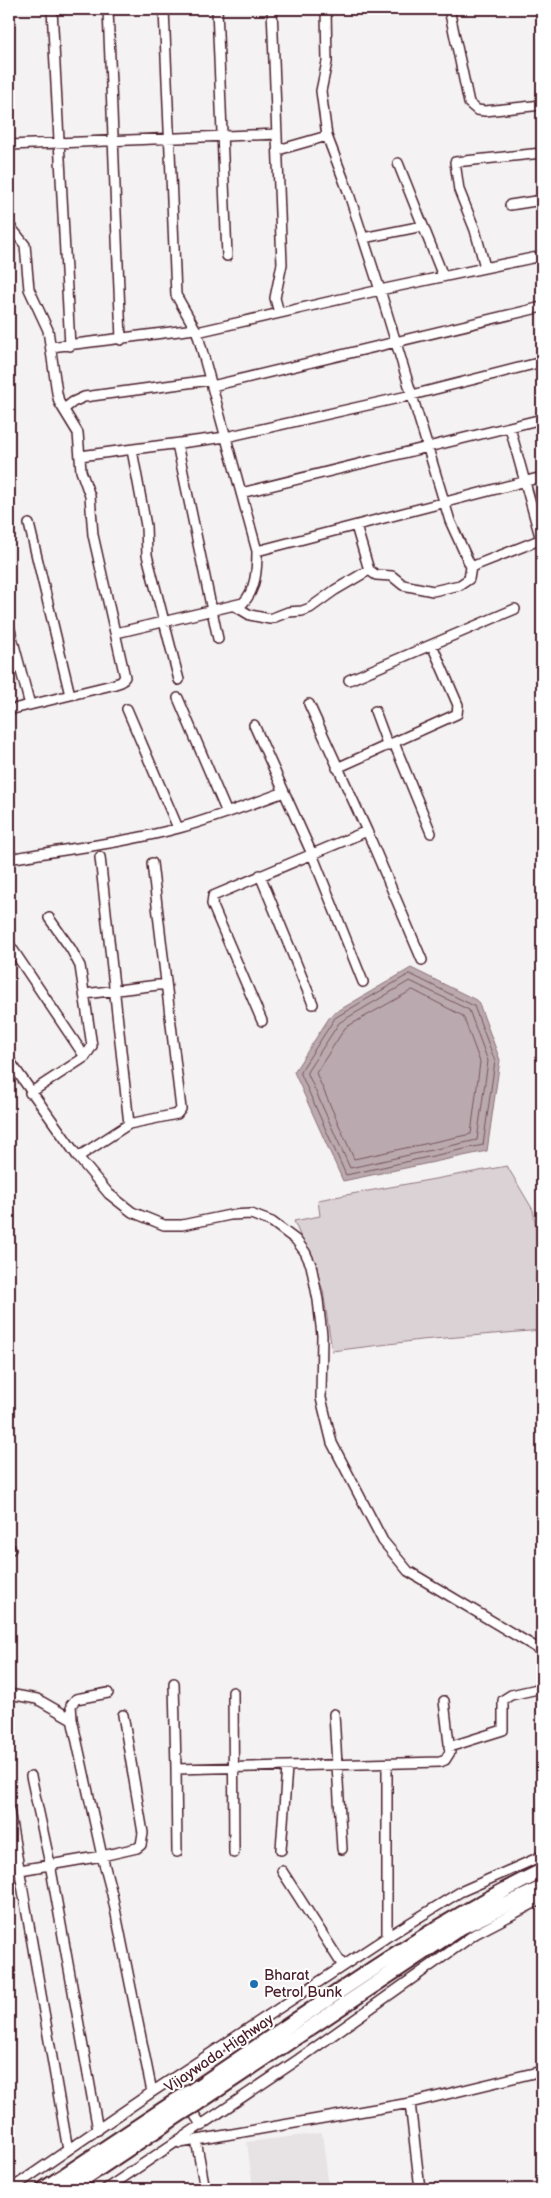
<svg xmlns="http://www.w3.org/2000/svg" width="551" height="2198" font-family="'Balsamiq Sans',sans-serif">
<style>
.built{fill:#e7e2e3}
.green{fill:#dbd2d5;stroke:#927880}
.water{fill:#baa9ae;stroke:#8d727a}
.lines{fill:none;stroke-linecap:round;stroke-linejoin:round}
.shore{stroke:#77565f;stroke-width:1}
.minor-casing{stroke:#4a1f2b;stroke-width:12}
.highway-casing{stroke:#4a1f2b;stroke-width:18}
.minor{stroke:#fff;stroke-width:9}
.highway{stroke:#fff;stroke-width:14}
.highway-bridge-casing{stroke:#4a1f2b;stroke-width:18;stroke-linecap:butt}
.highway-bridge{stroke:#fff;stroke-width:14}
.poi-dot{fill:#1f6fb2;stroke:#fff;stroke-width:2}
.labels{text-anchor:middle;stroke-width:4;stroke-linejoin:round;paint-order:stroke}
.poi-label{font-size:15px;fill:#4a1f2b;stroke:#fff;text-anchor:start}
.street-label{font-size:15px;fill:#4a1f2b;stroke:#fff}
</style>
<rect width="100%" height="100%" fill="#f4f2f2"/>
<filter id="ink" filterUnits="userSpaceOnUse"><feTurbulence type="fractalNoise" baseFrequency=".02" numOctaves="2"/><feDisplacementMap in="SourceGraphic" scale="10" xChannelSelector="R" yChannelSelector="G"/><feConvolveMatrix kernelMatrix="1 2 1 2 8 2 1 2 1" color-interpolation-filters="sRGB"/></filter>
<g filter="url(#ink)">
<path class="built" d="M322,2133l7,56h-76l-6,-47z"/>
<path class="green" d="M507,1166l26,44 9,54v66l-121,10 -89,11 -9,-61 -29,-69 26,-5 -2,-16z"/>
<path class="water" d="M411,968l67,33 22,59 -13,91 -144,30 -49,-109 37,-57z"/>
<g class="lines">
<path class="shore" d="M410,974l64,32 21,55 -12,84 -137,30 -46,-103 35,-54z
M410,981l59,29 19,51 -11,79 -127,28 -43,-96 32,-49z
M413,990l50,26 17,46 -9,72 -117,25 -38,-86 29,-45z"/>
<g class="minor-casing">
<path id="minor" d="M52,9l18,337
M108,9l13,331
M217,9l10,247
M272,9l10,255 -7,34 4,15
M326,9l1,53 -6,29 6,45 21,55 32,99 70,231 21,46 71,-28
M449,9l20,94 8,7 8,1 57,-6
M9,145l268,-11
M278,150l49,-14
M398,163l45,113
M510,205l32,-5
M9,225l16,20 4,44 19,41 9,63 2,9 19,31 3,38 9,25 3,39 32,142 -4,5 -9,3 -103,25
M363,238l60,-12
M485,267l-10,-37 -16,-40 -4,-28 87,-9
M197,332l183,-42 162,-34
M51,347l144,-18
M212,386l330,-79
M64,409l9,-7 11,-5 126,-17
M510,428l31,112
M177,444l41,195
M132,450l14,76 1,29 32,125
M80,456l146,-19 186,-42 130,-33
M241,493l301,-74
M29,524l41,171
M356,526l13,44 7,5 16,1 11,9 30,6 27,-6 9,-6 2,-12
M257,551l285,-74
M235,606l15,9 20,4 18,-7 14,-1 8,-3 25,-18 34,-20
M9,626l21,79
M116,633l127,-30c13,-13 14,-34 14,-52l-60,-219 -21,-37 -12,-286
M349,680l166,-71
M178,698l49,115
M309,704l58,127 55,129
M127,709l51,119
M375,711l13,35
M254,725l58,129 51,128
M394,743l37,90
M337,768l120,-54 1,-9 -26,-60
M100,857l29,267
M9,859c56,-10 115,-16 170,-31 36,-10 70,-23 105,-36
M260,875l53,129
M9,944l76,113
M85,994l81,-10
M262,1021l-50,-117 1,-8 154,-65
M9,1060l69,97 31,37 23,18 32,13h18l48,-10 21,-1 21,8 24,18 9,12 6,13 7,35 4,35 -1,63 11,45 51,98 25,30 134,80
M30,1093l55,-36 7,-11 -12,-80 -9,-17 -22,-31
M78,1157l51,-33 48,-10 4,-5 -29,-246
M9,1549h2
M174,1683l2,86
M233,1692l1,161
M108,1693l-32,6 -5,6 1,14 30,137 10,38 40,198
M9,1694l28,5 35,20
M334,1714l8,135
M449,1747l54,-17v-30l8,-5 31,-7
M387,1764v173
M31,1776l19,88 48,266
M9,1810l59,340
M281,1850l6,-83
M177,1852l-1,-83 264,-7 5,-2 5,-8 -6,-51
M20,1870l82,-14 35,-8 4,-3 2,-12 -20,-118
M282,1871l61,95
M171,2080l31,46
M410,2103l10,86
M196,2140l9,49
M180,2143l230,-40 132,-32
M11,2189l141,-97 235,-155 73,-45 82,-36
M106,2189l193,-130 176,-125 67,-35"/>
</g>
<g class="highway-casing">
<path id="highway" d="M189,2093c115,-77 228,-161 353,-222
M196,2104l265,-177 81,-39
M44,2189l132,-88
M68,2189l115,-77"/>
</g>
<use href="#minor" class="minor"/>
<use href="#highway" class="highway"/>
<g class="highway-bridge-casing">
<path id="highway-bridge" d="M176,2101l13,-8
M183,2112l13,-8"/>
</g>
<use href="#highway-bridge" class="highway-bridge"/>
</g>
</g>
<circle class="poi-dot" cx="254" cy="1984" r="5"/>
<g class="labels">
<g class="poi-label">
<text x="264" y="1980">Bharat<tspan x="264" dy="17">Petrol Bunk</tspan></text>
</g>
<g class="street-label">
<text transform="translate(219 2053) rotate(-34)" y="5">Vijaywada Highway</text>
</g>
</g>
<rect width="551" height="2198" fill="none" stroke="#fff" stroke-width="30"/>
<rect x="15" y="15" width="521" height="2168" fill="none" stroke="#4a1f2b" stroke-width="2" filter="url(#ink)"/>
</svg>
